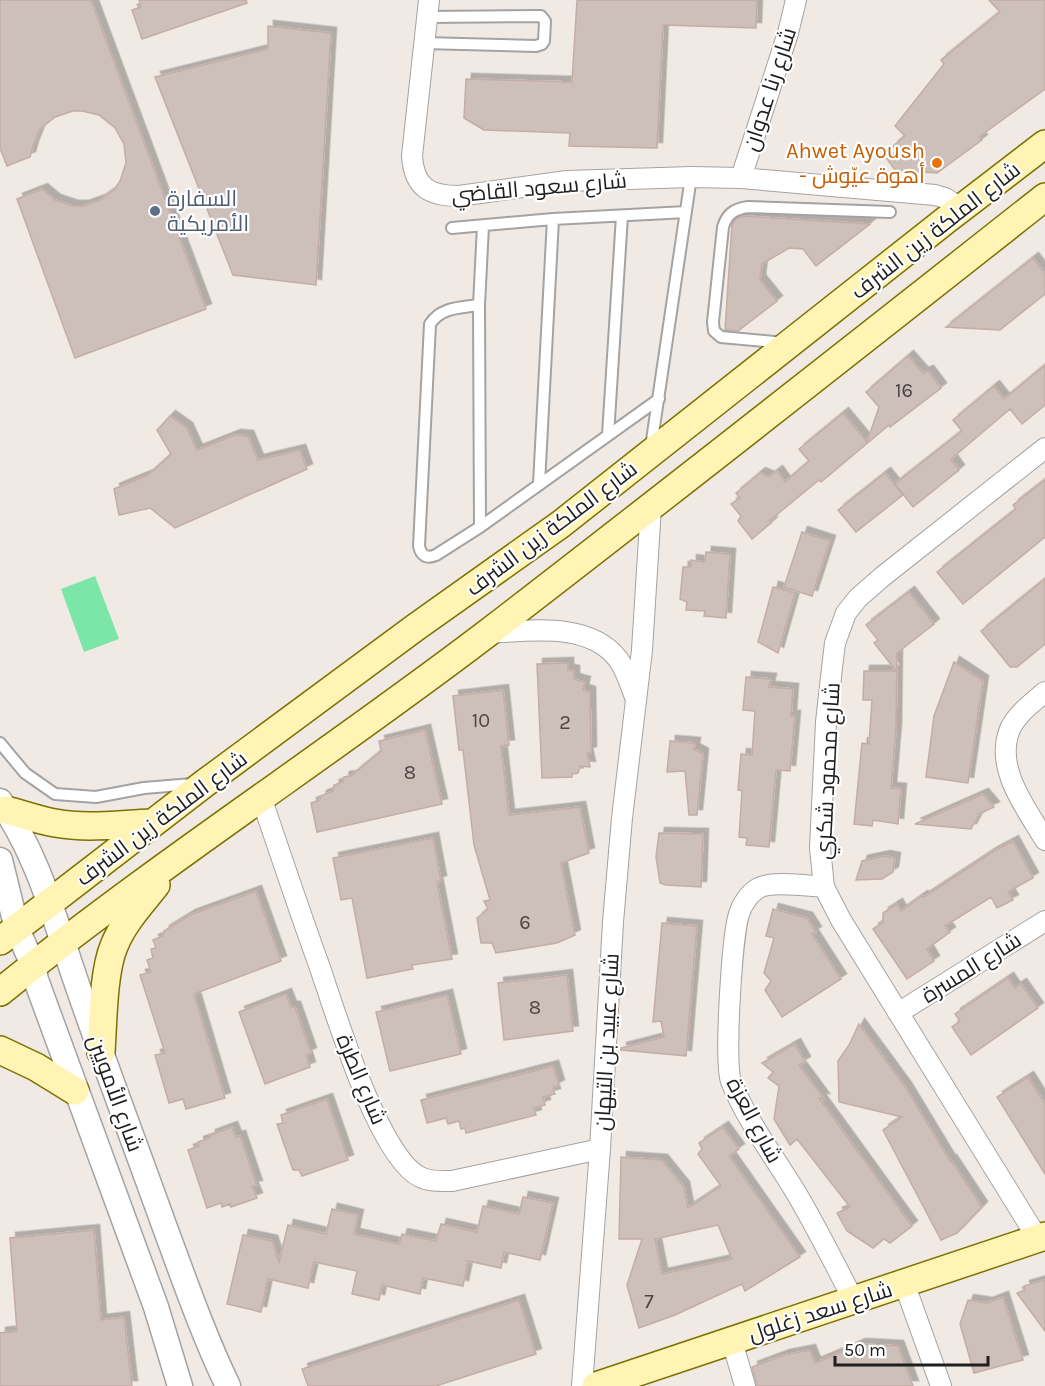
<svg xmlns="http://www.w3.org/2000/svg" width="1045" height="1386" font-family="Karla,Cairo,sans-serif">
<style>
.pitch{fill:#7be6a8}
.building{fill:#cdbfba;stroke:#c4ada5;stroke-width:1.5;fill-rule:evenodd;filter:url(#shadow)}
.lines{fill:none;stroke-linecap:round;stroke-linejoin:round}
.service-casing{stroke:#a3a3a3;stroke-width:14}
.minor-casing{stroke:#a3a3a3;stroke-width:22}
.tertiary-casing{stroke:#a3a3a3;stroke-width:27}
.secondary-casing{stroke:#7c7100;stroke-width:30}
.service{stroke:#fff;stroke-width:10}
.minor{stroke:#fff;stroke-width:20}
.tertiary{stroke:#fff;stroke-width:24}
.secondary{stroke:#fff4b4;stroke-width:27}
.food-dot{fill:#e8710a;stroke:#fff;stroke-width:2}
.service-dot{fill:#5c6f8a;stroke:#fff;stroke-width:2}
.labels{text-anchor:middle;stroke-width:4.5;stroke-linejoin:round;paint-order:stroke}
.number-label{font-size:20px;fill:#4a4746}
.street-label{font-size:22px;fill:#1f1f1f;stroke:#fff}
.food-label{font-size:22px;fill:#c56008;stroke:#fff;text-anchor:end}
.service-label{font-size:22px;fill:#4e5e75;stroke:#fff;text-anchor:start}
</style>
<defs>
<filter id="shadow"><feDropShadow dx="5.5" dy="-5.5" stdDeviation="0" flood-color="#0004"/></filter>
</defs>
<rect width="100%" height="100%" fill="#f1eae4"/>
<path class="pitch" d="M95,576l24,63 -35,13 -23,-63z"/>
<path class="building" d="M0,0h91l115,309 -131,49 -58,-159 25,-10 13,11 18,6h10l17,-6 15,-11 5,-8 6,-18 -2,-19 -9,-16 -16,-13 -17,-4h-9l-18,6 -15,12 -7,17 -3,11 -23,9 -7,-18z
M139,0h107l1,3 -105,36 -10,-29 9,-3z
M577,0h180l-1,28 -93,-3 -6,123 -88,-2 1,-13 -86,-3 -20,-12 2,-39 106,3z
M989,0h56v89l-66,48 3,3 -45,33 -42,-3 -8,-11 11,-7 -5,-6 12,-10 -10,-10 49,-62 -3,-4 59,-48z
M268,26l63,7 -15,252 -83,-10 -78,-198 113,-28z
M743,216l127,8 -54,42 -13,-17 -14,-1 -27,16 -2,16 17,21 -39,30 -13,-1 7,-106 4,-5z
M1033,258l12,16v20l-45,36 -54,-3z
M908,356l15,17 5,-2 13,17 -51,39 -1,-2 -68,57 -2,-2 -50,41 3,1 -20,17 -14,-18 3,-5 -10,-12 9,-6 -4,-5 24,-20 9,4 8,-6 8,11 24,-21 -10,-12 44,-36 24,29 12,-35 -13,-15z
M1045,365v40l-23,19 -12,-15 -59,50 8,11 -46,37 -18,-23 67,-53 -9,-11 41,-34 10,13z
M170,416l17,12 10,22 38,-15 13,1 10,24 42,-10 7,19 -132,59 -25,-20 -31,7 -5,-26 34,-14 23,-21 -14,-24z
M885,473l18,22 -47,37 -18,-22z
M1045,480v57l-82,67 -26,-32 79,-63 -3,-4z
M802,532l28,9 -18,55 -28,-9z
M706,552l24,2 -4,64 -22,-2 1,-5 -19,-1 1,-8 -7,-3 3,-32h8v-7l14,2z
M1045,579v65l-28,23h-7l-29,-36z
M773,587l22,6 -17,60 -20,-11z
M909,592l25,32 -37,29 -1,76 -5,59 10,1 -3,35 -25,-4 -1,6 -18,-2 8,-81 7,1 3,-44h-9l1,-29h32l-22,-28 4,-3 -12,-15z
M954,662l29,19 -15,102 -42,-6 8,-61z
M568,663v7l6,1v8l11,3 -2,8 7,2 1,60 -4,1 3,14 -10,-1 -2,7 -6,1v3l-30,1 -5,-114z
M746,677l25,2 -2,8 24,2 -2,27h4l-5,55 -14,-1 -7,77 -23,-2 1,-7 -8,-1 3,-46 -4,-1 3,-36 11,1 3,-44 -12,-1z
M503,690l6,55 -8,1 8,69 71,-8 9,46 -28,10 14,72 -18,8 -61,10 -4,-10h-11l-4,-25 11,-9 -4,-8 6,-1 -16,-55 -11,-95h-4l-6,-54z
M425,730l17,74 -125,28 -6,-29 9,-3 1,-4 12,-5 1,-6 9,-3 1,-5 7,-1 30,-25 -2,-10z
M670,741l25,2 -1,6 9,5 -6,61h-8l-4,-44 -18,1z
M983,794l11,13 -15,7 -8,15 -56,-5z
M659,833l44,1 -2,53 -35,-2 -6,-2 -4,-26z
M433,838l8,43 -4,1 15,77 -40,6 1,4 -46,9 -15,-80 -11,2 -8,-42z
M1013,841l20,37 -25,14 5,8 -16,8 -6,-11 -46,29 5,6 -23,17 7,12 -27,18 -34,-50 10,-7v-9l14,-9 4,7 21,-15 2,1 67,-44z
M885,856l10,2 -2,14 -11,7 -26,1 6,-19z
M256,891l25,70 -87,33 31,104 -39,11 -3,-10 -14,4 -14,-48 10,-2 -25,-78 11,-3 -4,-12 6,-2 -2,-9 5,-1 -3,-8 10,-4 1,-5 26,-16z
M773,909l34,9 9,14 -4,2 29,45 -59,38 -17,-27 6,-9 -7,-8 10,-35 -8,-2z
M662,923l35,3 -11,130 -65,-6v-2l43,-11 -3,-16 -8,1z
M567,975l6,56 -69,9 -6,-57z
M1008,978l7,10 6,-4 17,24 -67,47 -19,-28 8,-6 -5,-7z
M286,994l5,13h4l16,46 -5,2 4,12 -45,17 -26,-72z
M447,995l14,59 -71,17 -14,-59z
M859,1024l47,64 44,73 1,-1 31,47 -25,26 -16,7 -58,-110 19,-13 -63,-15 -1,-41 11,-16z
M795,1044l10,18 -6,3 25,34 -5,-1 93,128 -22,17 -6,-4 -11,9 -26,-17 -10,-18 13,-6 -53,-68 -7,6 -16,-26 5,-33 -11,-8 5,-6 -11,-9z
M553,1066l6,19 -6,3 2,6 -12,3 2,8 -11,3 2,7 -70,18 -1,-5 -4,1 -2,-8 -11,3 -2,-6 -19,5 -6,-23z
M1028,1077l17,27v70l-48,-77z
M327,1099l21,61 -46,16 -3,-6h-6l-16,-46 6,-1 -2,-8z
M232,1127l4,10 4,-1 17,50h-5l5,12 -26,9 -1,-3 -8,3 -1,-4 -14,5 -19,-58 11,-4 -1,-4 12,-4v-3z
M723,1127l16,22 -10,7 71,101 -55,34 -3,-7 -67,31 -36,13 -12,-43 15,-46h-23l2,-82 41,3 22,27 4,21 33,-22 -23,-32 4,-5 -3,-6zM718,1225l14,34 -70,15 -7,-35z
M523,1197l30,6 -13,57 -36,-8 -3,16 -33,-7 -5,25 -40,-8 -3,16 -38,-9 -3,15 -27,-6 5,-23 -43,-9 -6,26 -40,-9 -7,33 -34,-8 16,-69 29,6 7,21 9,-37 38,9 6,-25 26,6 -4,19 45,10 3,-10 34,7 5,-17 36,8 6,-26 36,8z
M94,1230l7,90 23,-3 8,69h-132v-53l17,-2 -7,-93z
M1045,1280v51l-28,-38 8,-3 -1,-4z
M1003,1297l20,63 -49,13 -14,-49 8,-24 19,3z
M519,1300l17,54 -100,32h-128l-6,-17z
M860,1344l38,2 15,40h-156l-5,-19 32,-12 26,-5 5,13z"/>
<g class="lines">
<g class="service-casing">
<path id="service" d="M424,43l112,3 6,-2 2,-3 1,-20 -4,-5 -114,1
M452,228l101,-9 133,-7
M479,305c-19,3 -38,2 -49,19l-11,222c2,10 8,13 17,9l44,-28 179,-128
M785,343l-64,-6 -7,-6 -1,-9 10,-95c4,-13 11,-18 25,-20l142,5
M608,435l14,-219
M651,447l40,-270
M539,484l14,-265
M480,527l-1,-222 4,-79
M0,743l25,30 30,21 41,3 48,-9 48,-4"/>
</g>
<g class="minor-casing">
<path id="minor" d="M429,0l-17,156c2,32 18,40 47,40l108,-15 124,-4 50,1 194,17 10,3 16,10
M741,178l47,-145 8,-33
M487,633c42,-2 102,-12 131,26 8,11 12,25 17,38
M1045,692c-13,11 -28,22 -35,37 -16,39 16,79 35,111
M261,797c19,56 38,113 58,168 16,46 59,191 101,212 10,5 21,4 32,4l148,-32
M824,887c-16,-1 -55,-7 -67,2 -8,5 -15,15 -18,25 -7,22 -15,148 -8,167 15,39 43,75 64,110 21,35 39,72 58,108
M898,1013l147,-92
M1038,1239l-197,-319 -17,-33 -4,-39 6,-126 6,-54 3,-25 11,-30 12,-15 24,-21 163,-129
M904,1283l37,103
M732,1341l13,45
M582,1386l18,-237 13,-227 9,-104 20,-168 9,-143"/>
</g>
<g class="tertiary-casing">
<path id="tertiary" d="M0,801c40,57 56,124 79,189 27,78 57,157 85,235 20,54 39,109 64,161
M0,860l17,69 16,36 3,15 120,327 24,79"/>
</g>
<g class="secondary-casing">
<path id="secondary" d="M6,810c16,4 32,10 49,13 32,6 65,1 97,0
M0,941l205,-158 211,-156 145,-103 385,-304 99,-76
M0,992c157,-127 328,-237 489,-360 186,-143 371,-289 556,-435
M0,1050l36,17 39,24
M101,1052c2,-29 2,-80 13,-106 9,-23 27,-42 42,-61
M596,1386l449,-150"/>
</g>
<use href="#service" class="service"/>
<use href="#minor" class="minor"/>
<use href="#tertiary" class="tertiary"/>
<use href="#secondary" class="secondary"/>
</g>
<circle class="food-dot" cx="937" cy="163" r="6"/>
<circle class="service-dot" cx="155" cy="211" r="6"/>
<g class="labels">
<g class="number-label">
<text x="904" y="397">16</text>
<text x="481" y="727">10</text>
<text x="565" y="729">2</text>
<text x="410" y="779">8</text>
<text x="525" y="929">6</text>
<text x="535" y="1014">8</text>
<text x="649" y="1308">7</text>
</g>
<g class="street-label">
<text transform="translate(769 89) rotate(-72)" y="8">شارع رنا عدوان</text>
<text transform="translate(539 187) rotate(-5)" y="8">شارع سعود القاضي</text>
<text transform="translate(935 230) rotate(-38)" y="8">شارع الملكة زين الشرف</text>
<text transform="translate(551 528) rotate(-37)" y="8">شارع الملكة زين الشرف</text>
<text transform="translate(827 771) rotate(-87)" y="8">شارع محمود شكري</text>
<text transform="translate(161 818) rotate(-37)" y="8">شارع الملكة زين الشرف</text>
<text transform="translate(971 967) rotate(-32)" y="8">شارع المسرة</text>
<text transform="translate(606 1042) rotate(-87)" y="8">شارع عبيد بن التيهان</text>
<text transform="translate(362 1079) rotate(67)" y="8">شارع الطرة</text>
<text transform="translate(116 1093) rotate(70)" y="8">شارع الأمويين</text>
<text transform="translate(755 1120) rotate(62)" y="8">شارع العزة</text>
<text transform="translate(820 1311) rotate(-18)" y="8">شارع سعد زغلول</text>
</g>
<g class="food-label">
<text x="925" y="158">Ahwet Ayoush<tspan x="925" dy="25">- أهوة عيّوش</tspan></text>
</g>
<g class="service-label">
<text x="167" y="206">السفارة<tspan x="167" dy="25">الأمريكية</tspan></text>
</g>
</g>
<path d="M835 1356v9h153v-9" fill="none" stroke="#1f1f1f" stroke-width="3"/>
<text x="844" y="1356" font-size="18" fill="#1f1f1f" stroke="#ffffff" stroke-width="4.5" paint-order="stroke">50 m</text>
</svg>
